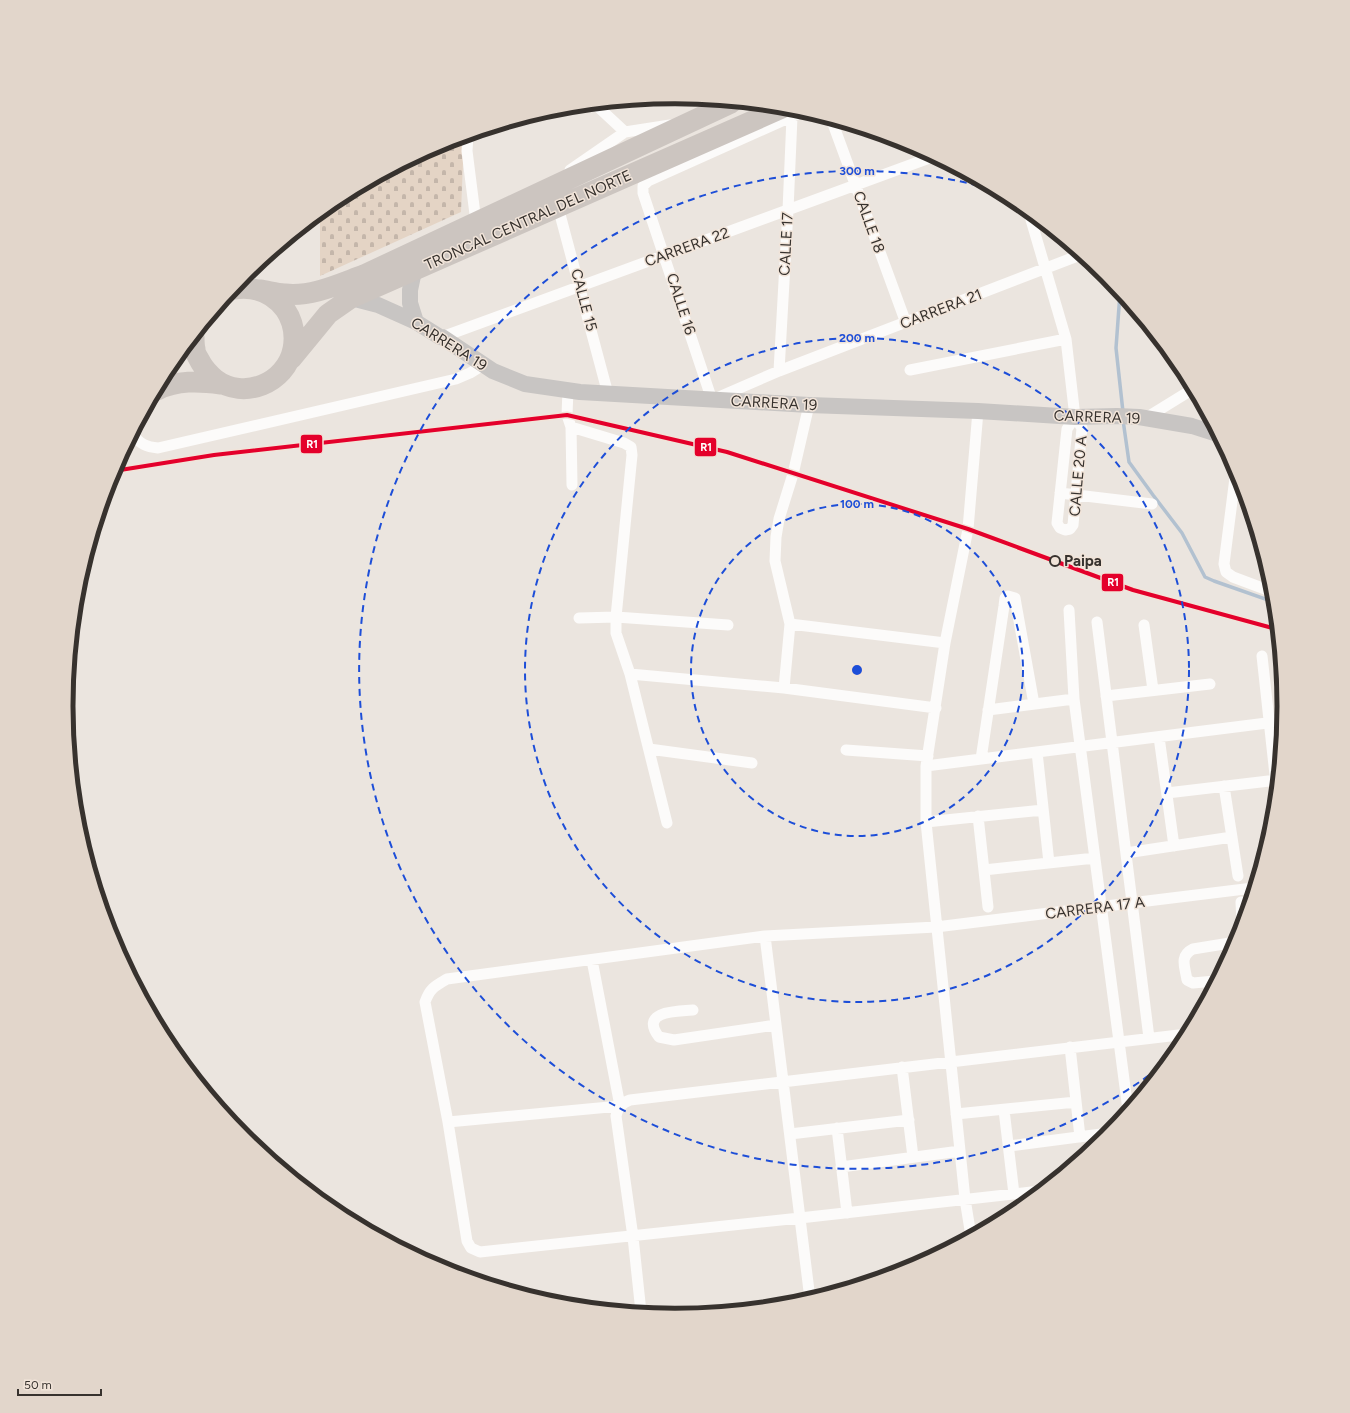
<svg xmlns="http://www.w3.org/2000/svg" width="1350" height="1413" font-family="Figtree,sans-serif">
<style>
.cemetery{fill:url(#cemetery-stones)}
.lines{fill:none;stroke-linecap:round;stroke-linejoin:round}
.stream{stroke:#b2c1d0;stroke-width:3.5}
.street{stroke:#fcfbfa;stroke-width:11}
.secondary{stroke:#c8c5c3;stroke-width:16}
.highway{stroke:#ccc5c0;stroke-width:21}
.rail-1-casing{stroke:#f1e4d9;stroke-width:7}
.rail-1{stroke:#e4002b;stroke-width:4}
.ring{fill:none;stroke:#1d4ed8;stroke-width:2;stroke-dasharray:7 5}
.stop-dot{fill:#f1e4d9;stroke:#37322e;stroke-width:2}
.labels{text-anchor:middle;stroke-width:3;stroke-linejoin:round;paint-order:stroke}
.street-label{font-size:15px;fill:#37322e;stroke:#f1e4d9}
.stop-label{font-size:15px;font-weight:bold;fill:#37322e;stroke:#f1e4d9;text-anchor:start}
.rim{fill:none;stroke:#37322e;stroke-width:5}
.centre{fill:#1d4ed8;stroke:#f1e4d9;stroke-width:2}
.ring-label{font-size:12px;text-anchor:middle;font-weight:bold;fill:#1d4ed8;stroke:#f1e4d9;stroke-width:3;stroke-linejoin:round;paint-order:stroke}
.line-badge{stroke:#f1e4d9;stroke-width:1.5}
.badge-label{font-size:11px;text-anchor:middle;font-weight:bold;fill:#fff}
</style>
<defs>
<pattern id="cemetery-stones" width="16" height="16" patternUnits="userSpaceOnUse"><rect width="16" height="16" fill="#e4d4c5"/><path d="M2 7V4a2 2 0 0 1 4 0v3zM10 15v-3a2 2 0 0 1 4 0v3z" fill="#c4b6aa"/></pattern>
</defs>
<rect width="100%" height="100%" fill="#ebe5df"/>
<path class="cemetery" d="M464,137l-3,75 -141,64v-62l17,-14 105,-56z"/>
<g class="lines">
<path class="stream" d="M1120,293l-4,55 7,64
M1123,420l6,42 24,33 29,38 23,44 9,4 60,21"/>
<path class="street" d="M596,105l29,27
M802,112l-154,69 -5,5v7l69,207 67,-29 301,-116
M832,121l74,202
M468,136l-1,15 9,71
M570,170l55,-38 45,-7
M558,207l50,187
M1029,213l37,126 9,78 7,11 -9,97 -3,4 -5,1 -5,-2 -3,-5 10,-94 8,-12
M442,337l490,-180
M910,370l156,-31
M779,371l9,-161 4,-93
M568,390l-1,25 4,12 1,58
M1146,418l47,-29
M571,427l53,16 7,4 1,8 -16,162v16l14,41 37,149
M133,434c6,10 14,13 25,14l298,-69 14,-6 13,-8
M1236,470l-12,94 2,8 7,5 40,15
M1060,493l92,11
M1069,610l5,89 54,411
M579,618l37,-1 112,8
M1097,622l52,416
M790,624l155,19
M1144,625l9,65
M1262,656l14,128
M630,674l154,14 152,20
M784,688l6,-64 -15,-63 1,-24 3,-18 14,-45 16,-69
M1106,696l104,-12
M988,710l86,-11
M1159,737l15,109
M649,749l103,14
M846,750l82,6
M1037,752l12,111
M981,759l23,-153 1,-8 3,-2 7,2 1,6 18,100
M926,766l357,-45
M1224,786l14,90
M1167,793l110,-13
M978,816l10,91
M926,822l117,-12
M1126,853l106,-16
M984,870l111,-12
M1241,902l1,22
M765,936l45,363
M592,960l28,146
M1215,981l-22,2 -6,-3c-2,-13 -8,-24 6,-31l43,-7
M693,1010c-16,1 -54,1 -34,27l15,3 102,-15
M1070,1047l10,90
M902,1067l11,90
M1004,1110l10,84
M956,1114l120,-12
M448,1122l172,-16
M837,1128l10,85
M790,1134l119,-14
M1009,1146l100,-13
M841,1167l119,-16
M1040,1191l-240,27 -320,34 -9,-4 -4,-7 -19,-119 -23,-120c5,-14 10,-16 22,-23l318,-43 171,-9 317,-39
M971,1236l-6,-37 -39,-377v-56l19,-123 23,-114 10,-118
M641,1312l-8,-75 -17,-121c2,-9 6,-13 14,-16l557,-66"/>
<path class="secondary" d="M414,271l-4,19v13l6,19
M351,298l27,7 38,17 24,15h2l51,34 32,13 55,8 229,13 169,6 97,6 42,-1 22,1 53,9 25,8"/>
<path class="highway" d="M260,290c8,1 17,4 25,4 27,3 54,-10 79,-19l367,-172
M194,337c0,4 0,8 1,12 0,5 4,10 6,14 4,7 8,11 14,16 29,22 71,4 78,-30 3,-15 0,-28 -8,-40 -13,-17 -31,-23 -51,-20
M291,359l37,-45 23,-16 431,-190
M157,390c20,-10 42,-9 64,-6"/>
<g class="rail-1-casing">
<path id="rail-1" d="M114,471l100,-16 353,-40 160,37 241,77 165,61 143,39"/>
</g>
<use href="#rail-1" class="rail-1"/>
</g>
<g class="ring">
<circle cx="857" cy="670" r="166"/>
<circle cx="857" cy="670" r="332"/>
<path d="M1168 1061A499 499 0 1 1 995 190"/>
</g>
<circle class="stop-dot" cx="1055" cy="561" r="5"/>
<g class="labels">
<g class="street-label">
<text transform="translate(528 220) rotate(-24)" y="5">TRONCAL CENTRAL DEL NORTE</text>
<text transform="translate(869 222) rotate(70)" y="5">CALLE 18</text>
<text transform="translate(786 244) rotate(-87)" y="5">CALLE 17</text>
<text transform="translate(687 247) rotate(-20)" y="5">CARRERA 22</text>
<text transform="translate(584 300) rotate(75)" y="5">CALLE 15</text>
<text transform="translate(681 304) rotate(72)" y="5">CALLE 16</text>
<text transform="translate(941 309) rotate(-21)" y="5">CARRERA 21</text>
<text transform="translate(449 344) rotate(32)" y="5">CARRERA 19</text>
<text transform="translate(774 403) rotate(3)" y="5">CARRERA 19</text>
<text transform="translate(1097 417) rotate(2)" y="5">CARRERA 19</text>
<text transform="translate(1078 476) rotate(-85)" y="5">CALLE 20 A</text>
<text transform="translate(1095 908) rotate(-7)" y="5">CARRERA 17 A</text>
</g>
<g class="stop-label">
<text x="1064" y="566">Paipa</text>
</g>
</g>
<path d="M0 0H1350V1413H0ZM73 706a602 602 0 1 1 1204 0a602 602 0 1 1-1204 0Z" fill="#e2d6cb" fill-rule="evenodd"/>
<path class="rim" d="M73 706a602 602 0 1 1 1204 0a602 602 0 1 1-1204 0Z"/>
<circle cx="857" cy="670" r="6" class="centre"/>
<g class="ring-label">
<text x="857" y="175">300 m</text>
<text x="857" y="342">200 m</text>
<text x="857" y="508">100 m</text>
</g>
<g class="line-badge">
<rect x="300" y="434" width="23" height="20" rx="4" fill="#e4002b"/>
<rect x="694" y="437" width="23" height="20" rx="4" fill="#e4002b"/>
<rect x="1101" y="573" width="23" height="19" rx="4" fill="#e4002b"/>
</g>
<g class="badge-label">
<text x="312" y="448">R1</text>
<text x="706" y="451">R1</text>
<text x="1113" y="586">R1</text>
</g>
<path d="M18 1389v6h83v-6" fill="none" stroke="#37322e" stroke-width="2"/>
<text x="24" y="1389" font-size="12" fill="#37322e" stroke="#f1e4d9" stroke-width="3" paint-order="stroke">50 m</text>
</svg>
